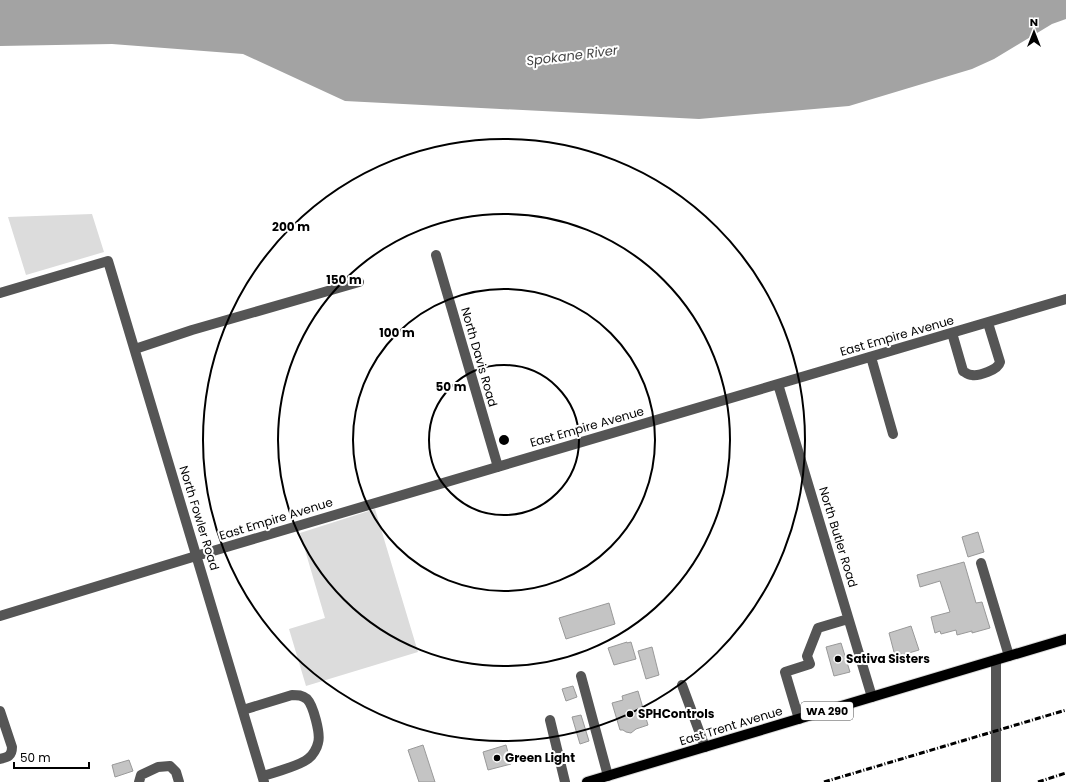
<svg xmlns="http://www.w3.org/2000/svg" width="1066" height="782" font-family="Poppins,sans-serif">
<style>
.green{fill:#dcdcdc}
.water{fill:#a3a3a3}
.building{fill:#c4c4c4;stroke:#999}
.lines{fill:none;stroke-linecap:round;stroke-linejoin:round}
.major-casing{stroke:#dbdbdb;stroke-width:12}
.minor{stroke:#555;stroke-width:10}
.major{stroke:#000;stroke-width:10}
.rail{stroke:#000;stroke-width:3;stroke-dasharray:6 2 1 2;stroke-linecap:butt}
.ring{fill:none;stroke:#000;stroke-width:2}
.poi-dot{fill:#000;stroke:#fff;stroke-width:1.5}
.labels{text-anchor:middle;stroke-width:4;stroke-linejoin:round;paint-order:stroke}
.shield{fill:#fff;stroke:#4c4c4c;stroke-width:1}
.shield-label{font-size:11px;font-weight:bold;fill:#000}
.street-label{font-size:12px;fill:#000;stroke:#fff}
.poi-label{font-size:12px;font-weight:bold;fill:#000;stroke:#fff;text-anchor:start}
.water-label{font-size:13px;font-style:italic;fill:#444;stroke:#fff}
.centre{fill:#000;stroke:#fff;stroke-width:2}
.ring-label{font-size:12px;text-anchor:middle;font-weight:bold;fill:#000;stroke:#fff;stroke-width:4;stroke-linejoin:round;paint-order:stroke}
</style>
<rect width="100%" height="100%" fill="#fff"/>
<path class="green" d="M92,214l12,38 -78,23 -18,-58z
M375,509l43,143 -112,34 -17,-57 36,-11 -25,-85z"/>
<path class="water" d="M0,0h1066v19l-14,5 -58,35 -22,10 -123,37 -150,13 -354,-18 -102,-47 -131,-10 -112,2z"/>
<path class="building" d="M978,532l6,20 -16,5 -6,-20z
M964,562l12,41 6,-1 8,26 -18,5v-2l-15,4 -1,-5 -15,4 -1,-3 -5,2 -4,-16 19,-5 -10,-31 -20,6 -3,-12z
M609,603l6,21 -49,15 -7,-21z
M911,626l8,24 -17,5v-1l-7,2 -6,-23z
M627,642v1l4,-1 5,17 -22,6 -6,-17z
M841,643l9,29 -16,4 -8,-29z
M652,647l7,28 -13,4 -8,-28z
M573,686l4,11 -11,4 -4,-12z
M638,691l10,34 -12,4 -5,4 -5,-1 -3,-2h-3l-8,-27 11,-3 -1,-4z
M581,715l8,26 -9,3 -8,-27z
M423,745l12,37h-16l-11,-32z
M506,745l5,19 -23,6 -5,-18z
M129,760l4,11 -18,6 -3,-12z"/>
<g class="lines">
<g class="major-casing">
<path id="major" d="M587,782l479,-143"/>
</g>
<path class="minor" d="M436,255l62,212
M0,293l108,-32 156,521
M952,333l11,38c3,2 5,4 9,4 7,1 26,-5 28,-13l-12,-39
M135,349l57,-19 167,-48
M871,357l22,77
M778,384l94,313
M981,563l28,93
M0,616l196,-60 870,-257
M581,676l27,100
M682,685l23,62
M243,710l49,-15c6,0 10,0 15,4 6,6 14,35 11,44 -1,5 -5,12 -9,15 -7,7 -36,15 -46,18
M0,711l12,36c0,9 -4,10 -12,12
M799,719l-14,-47 25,-8 -3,-8 11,-28 30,-9
M550,720l15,62
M139,782l2,-7 17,-8 12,-1 6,6 3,10
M996,782v-122"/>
<use href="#major" class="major"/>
<path class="rail" d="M824,782l242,-72
M1038,782l28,-9"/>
</g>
<g class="ring">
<circle cx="504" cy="440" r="75"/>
<circle cx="504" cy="440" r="151"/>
<circle cx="504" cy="440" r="226"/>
<circle cx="504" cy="440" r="301"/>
</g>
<g class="poi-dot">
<circle cx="838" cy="659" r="4"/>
<circle cx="630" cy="714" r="4"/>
<circle cx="497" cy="758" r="4"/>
</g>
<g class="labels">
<rect class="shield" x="801" y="702" width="52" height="18" rx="3"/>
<g class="shield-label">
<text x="827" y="715">WA 290</text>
</g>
<g class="street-label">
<text transform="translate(897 336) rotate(-16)" y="4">East Empire Avenue</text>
<text transform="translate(479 357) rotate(74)" y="4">North Davis Road</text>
<text transform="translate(587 427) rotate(-16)" y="4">East Empire Avenue</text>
<text transform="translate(199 518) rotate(73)" y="4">North Fowler Road</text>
<text transform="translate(276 519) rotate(-17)" y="4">East Empire Avenue</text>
<text transform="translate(838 537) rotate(73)" y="4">North Butler Road</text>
<text transform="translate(731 726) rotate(-17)" y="4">East Trent Avenue</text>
</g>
<g class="poi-label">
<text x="846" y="663">Sativa Sisters</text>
<text x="638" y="718">SPHControls</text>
<text x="505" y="762">Green Light</text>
</g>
<g class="water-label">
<text transform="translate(572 55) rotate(-7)" y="5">Spokane River</text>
</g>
</g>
<circle cx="504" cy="440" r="6" class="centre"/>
<g class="ring-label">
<text x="291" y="231">200 m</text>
<text x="344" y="284">150 m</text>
<text x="397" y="337">100 m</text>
<text x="451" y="391">50 m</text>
</g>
<g transform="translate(1034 32)" stroke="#ffffff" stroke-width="3" paint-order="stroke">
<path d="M0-3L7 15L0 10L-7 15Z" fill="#000000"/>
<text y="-6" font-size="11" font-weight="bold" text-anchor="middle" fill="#000000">N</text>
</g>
<path d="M14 762v6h75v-6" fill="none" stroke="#000000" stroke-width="2"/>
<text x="20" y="762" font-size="12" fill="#000000" stroke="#ffffff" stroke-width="3" paint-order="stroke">50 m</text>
</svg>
